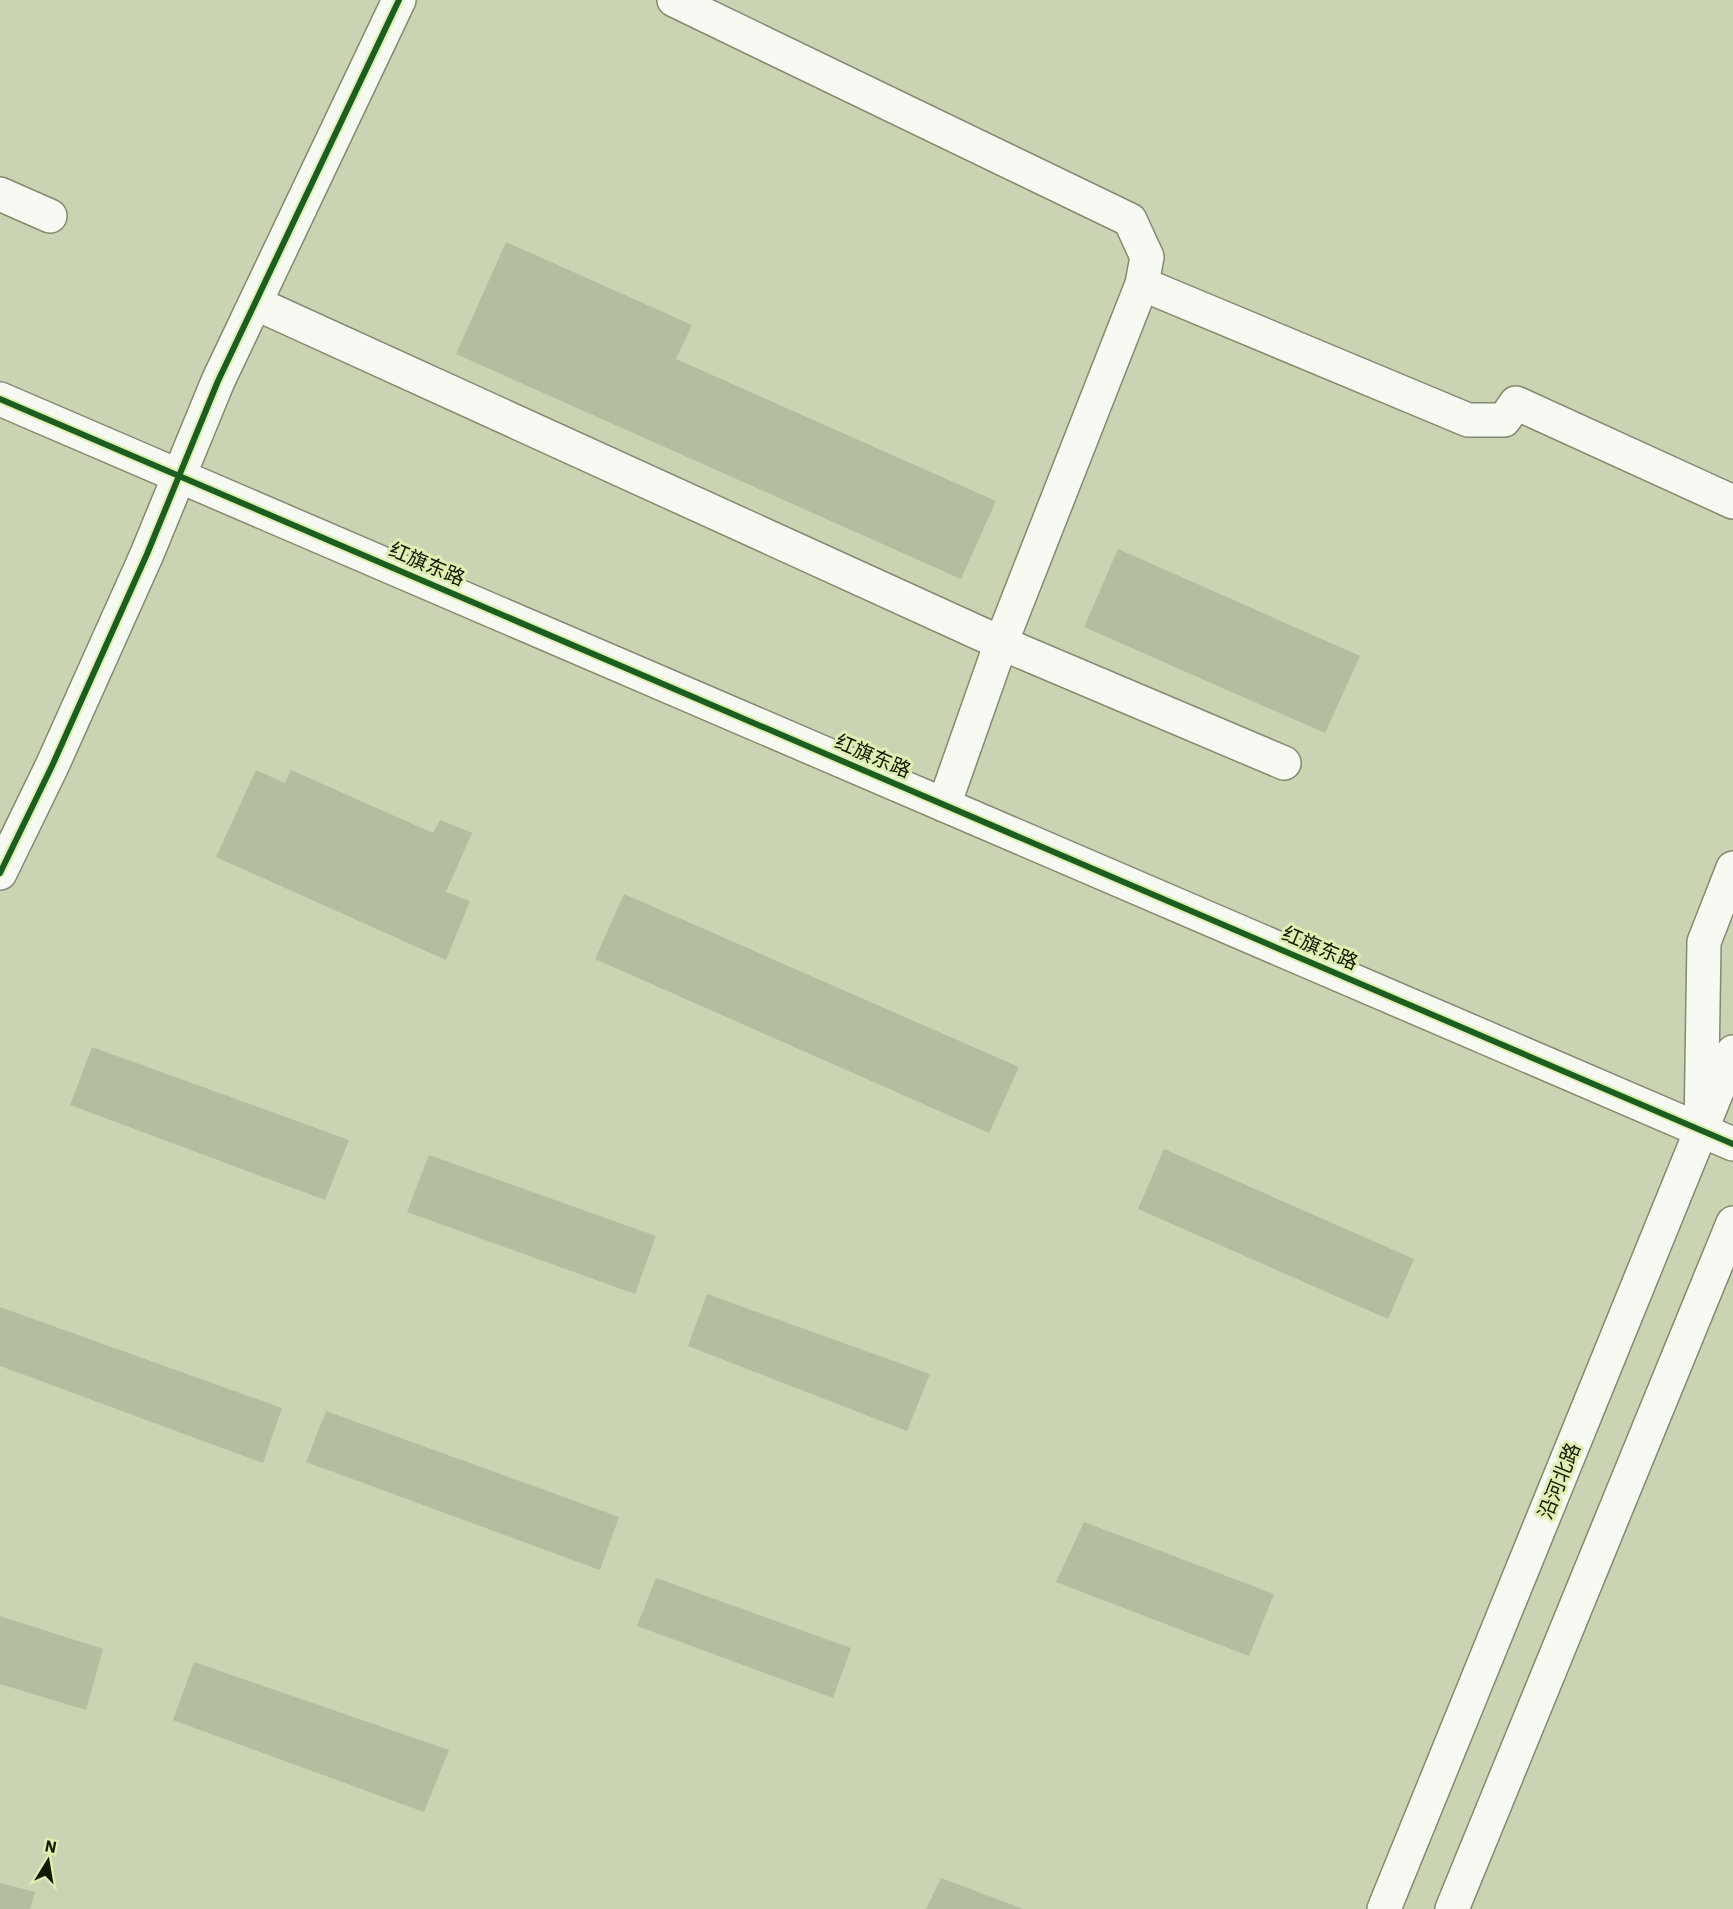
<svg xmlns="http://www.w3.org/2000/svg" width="1733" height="1909" font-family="'IBM Plex Sans','Noto Sans SC',sans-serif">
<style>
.building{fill:#b4bd9e}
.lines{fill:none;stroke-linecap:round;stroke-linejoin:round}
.minor-casing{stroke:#838a6f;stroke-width:36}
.major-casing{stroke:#838a6f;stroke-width:36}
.minor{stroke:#f7f9f3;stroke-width:33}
.major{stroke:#f7f9f3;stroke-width:33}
.cycleway-casing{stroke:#ddf0b1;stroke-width:10}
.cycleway{stroke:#1b5e20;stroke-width:6}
.labels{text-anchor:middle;stroke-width:6;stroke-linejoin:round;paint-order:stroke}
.street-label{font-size:20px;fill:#121802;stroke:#ddf0b1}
</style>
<rect width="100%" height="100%" fill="#cad4b2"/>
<path class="building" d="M506,242l186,83 -16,34 320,142 -35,78 -505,-225z
M1118,549l242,107 -35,77 -241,-106z
M256,770l29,13 6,-13 142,63 7,-13 32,13 -26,59 24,9 -24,59 -230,-103z
M624,894l395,173 -30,66 -394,-174z
M92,1047l257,93 -24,60 -255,-95z
M1164,1149l250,110 -26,60 -250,-110z
M429,1155l227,81 -21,58 -228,-82z
M707,1294l223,80 -23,57 -219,-85z
M0,1307l282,101 -19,55 -263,-97z
M326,1411l293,106 -19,53 -294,-108z
M1084,1522l190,72 -25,62 -193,-74z
M656,1578l195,70 -18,50 -196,-72z
M0,1616l103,33 -17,61 -86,-26z
M194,1662l255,88 -25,62 -251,-92z
M941,1878l82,31h-97z
M0,1883l35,9 -5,17h-30z"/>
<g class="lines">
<g class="minor-casing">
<path id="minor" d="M674,0l456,220 17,37 -5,27 -141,359 -57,162
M0,194l50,22
M1142,284l326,136h36l12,-17 217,99
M255,303l746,340 283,120
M0,399l1733,745
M0,873l52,-107 95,-212 71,-173 181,-381
M1701,1131l3,-189 29,-74"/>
</g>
<g class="major-casing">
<path id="major" d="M1384,1909l349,-857
M1452,1909l281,-686"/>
</g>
<use href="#minor" class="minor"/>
<use href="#major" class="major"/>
<g class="cycleway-casing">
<path id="cycleway" d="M0,399l1733,745
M0,873l52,-107 95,-212 71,-173 181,-381"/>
</g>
<use href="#cycleway" class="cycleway"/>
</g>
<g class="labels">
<g class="street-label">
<text transform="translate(427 564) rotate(23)" y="7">红旗东路</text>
<text transform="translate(873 756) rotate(23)" y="7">红旗东路</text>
<text transform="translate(1320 948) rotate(23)" y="7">红旗东路</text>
<text transform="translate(1559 1481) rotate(-68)" y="7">沿河北路</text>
</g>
</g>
<g transform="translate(48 1861) rotate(11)" stroke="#ddf0b1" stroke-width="4.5" paint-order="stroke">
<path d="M0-4.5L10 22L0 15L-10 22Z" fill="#121802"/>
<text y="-9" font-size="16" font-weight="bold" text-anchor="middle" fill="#121802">N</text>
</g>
</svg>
